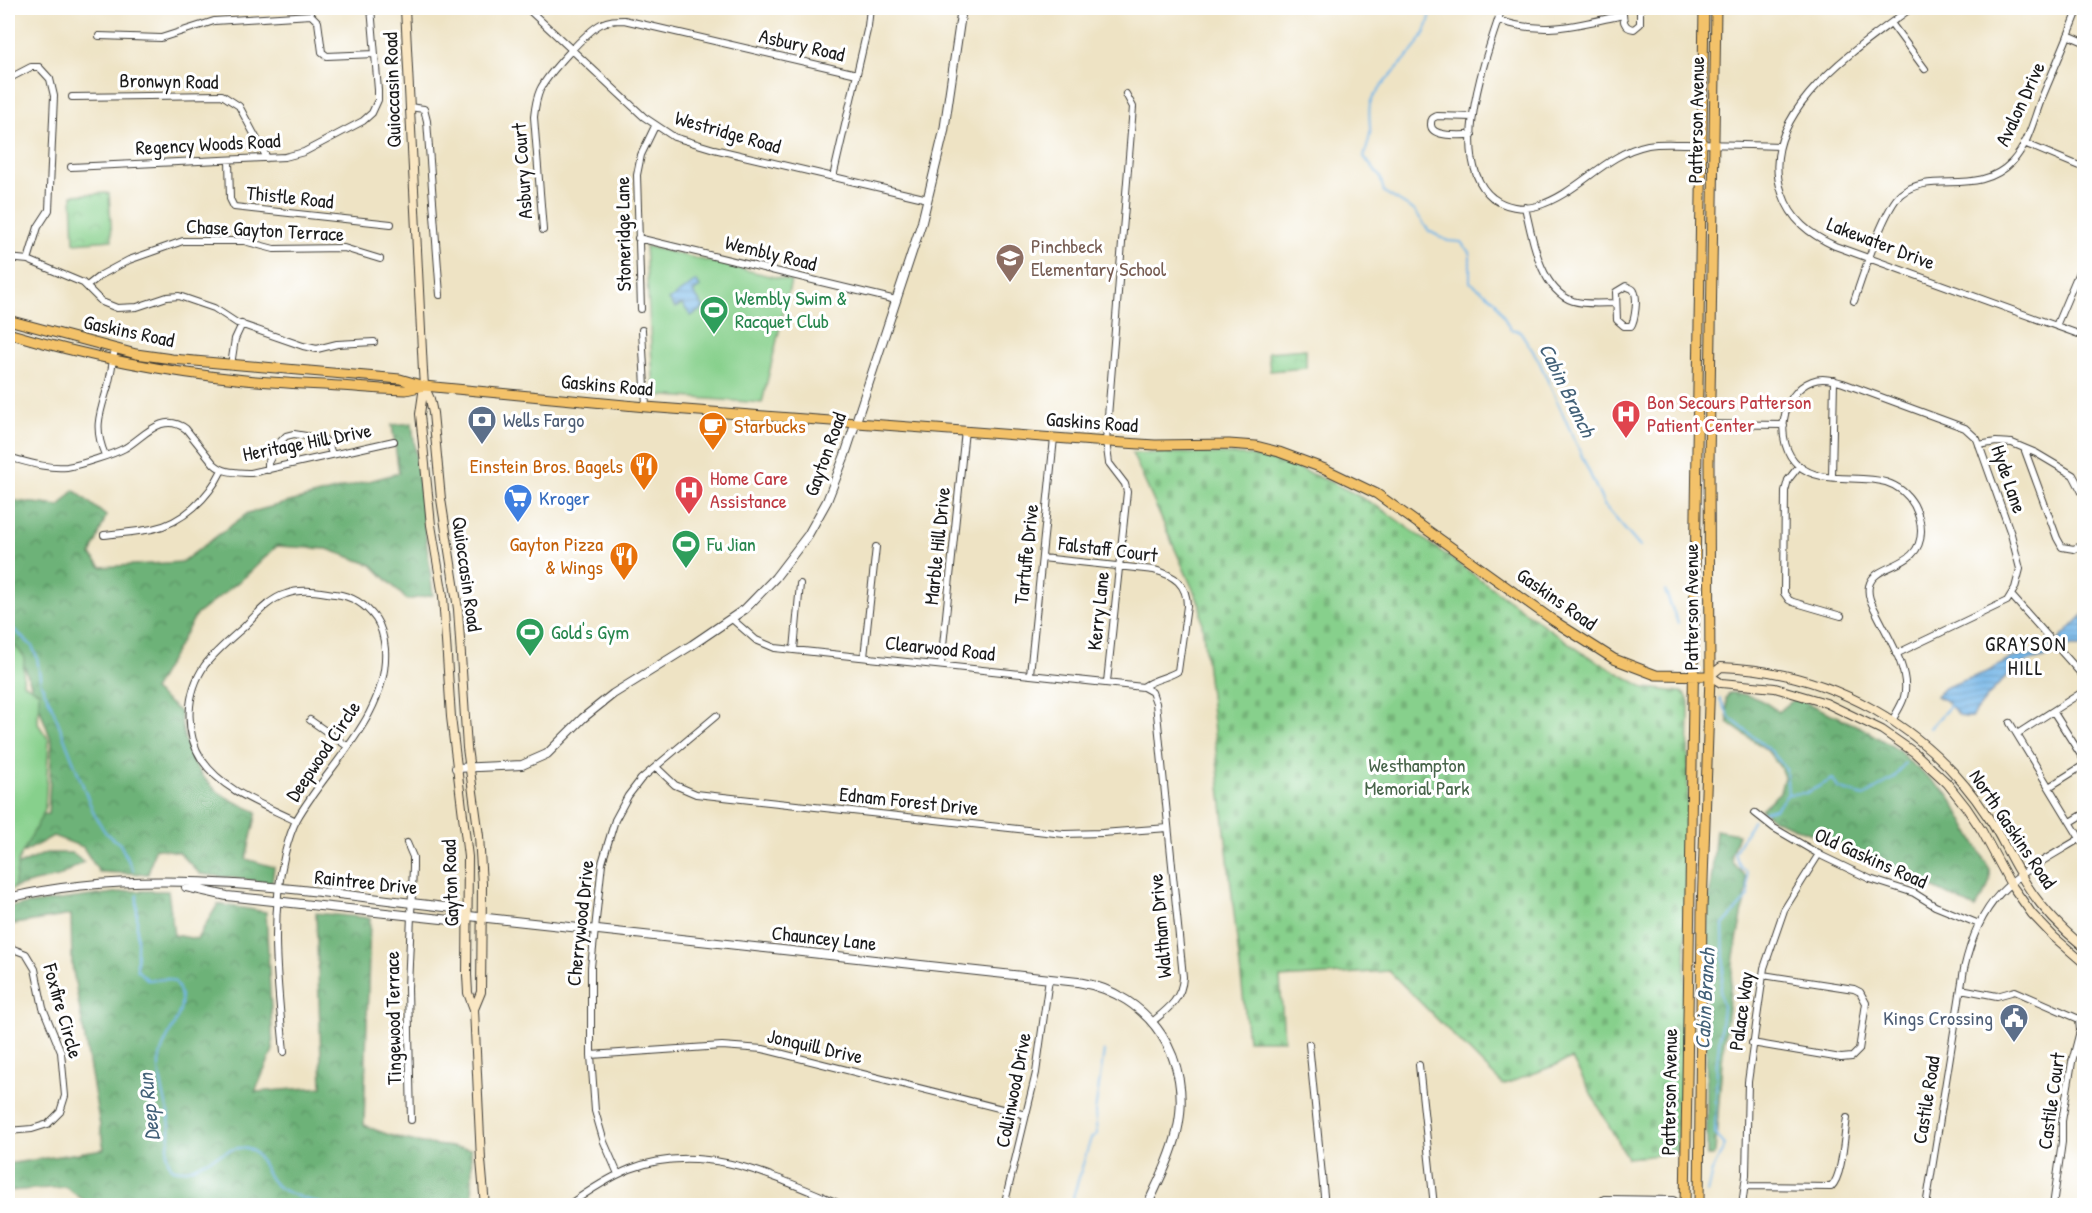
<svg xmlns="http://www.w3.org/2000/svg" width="2092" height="1213" font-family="'Patrick Hand',sans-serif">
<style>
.forest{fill:url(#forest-crowns);stroke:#44674a;stroke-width:1.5}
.cemetery{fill:url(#cemetery-stones);stroke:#527654;stroke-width:1.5}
.park{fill:url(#park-crowns);stroke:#527654;stroke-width:1.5}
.pitch{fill:#87d08c;stroke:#527654;stroke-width:1.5}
.water{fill:url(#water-rules);stroke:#486982;stroke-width:1.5}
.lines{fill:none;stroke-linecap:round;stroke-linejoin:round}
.stream{stroke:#73b6e8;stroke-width:2}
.minor-casing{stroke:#3c3a35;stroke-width:8}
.tertiary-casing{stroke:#3c3a35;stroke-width:10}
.secondary-casing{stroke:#3c3a35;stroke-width:10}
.primary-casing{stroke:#3c3a35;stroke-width:11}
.minor{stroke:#fff;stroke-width:6}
.tertiary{stroke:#fff;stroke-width:8}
.secondary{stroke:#fae7c3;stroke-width:8}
.primary{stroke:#f3c26a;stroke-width:9}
.labels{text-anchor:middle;stroke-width:6;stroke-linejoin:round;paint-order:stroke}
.street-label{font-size:20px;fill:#1c1c1c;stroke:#fff}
.education-label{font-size:20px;fill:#785e54;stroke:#fff;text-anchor:start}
.leisure-label{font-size:20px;fill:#27864d;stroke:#fff;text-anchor:start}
.health-label{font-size:20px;fill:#be3a42;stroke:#fff;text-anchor:start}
.service-label{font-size:20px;fill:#4e5e75;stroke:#fff;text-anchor:start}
.food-label{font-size:20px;fill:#c56008;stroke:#fff;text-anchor:end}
.shop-label{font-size:20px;fill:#366cbe;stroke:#fff;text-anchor:start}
.park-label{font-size:20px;fill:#476449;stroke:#fff}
.water-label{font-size:21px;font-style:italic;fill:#436178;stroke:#fff}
.neighbourhood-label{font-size:21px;letter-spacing:1.5px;fill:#1c1c1c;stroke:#fff}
</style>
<defs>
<pattern id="forest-crowns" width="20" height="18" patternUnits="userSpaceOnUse" patternTransform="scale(1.5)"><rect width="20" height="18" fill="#6db278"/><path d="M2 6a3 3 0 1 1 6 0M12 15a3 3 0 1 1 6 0" fill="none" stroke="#599062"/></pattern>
<pattern id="cemetery-stones" width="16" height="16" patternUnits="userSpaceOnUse" patternTransform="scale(1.5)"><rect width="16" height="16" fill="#87d08c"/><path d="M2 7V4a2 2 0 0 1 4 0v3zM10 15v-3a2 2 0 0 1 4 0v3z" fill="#74b278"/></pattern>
<pattern id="park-crowns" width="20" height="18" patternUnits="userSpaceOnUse" patternTransform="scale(1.5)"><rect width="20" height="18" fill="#87d08c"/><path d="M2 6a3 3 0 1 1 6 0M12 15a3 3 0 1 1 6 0" fill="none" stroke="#74b278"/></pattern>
<pattern id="water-rules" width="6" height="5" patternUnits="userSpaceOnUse" patternTransform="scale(1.5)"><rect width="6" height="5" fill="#73b6e8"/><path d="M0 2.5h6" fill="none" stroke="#5e93bb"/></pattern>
</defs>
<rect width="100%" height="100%" fill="#fff"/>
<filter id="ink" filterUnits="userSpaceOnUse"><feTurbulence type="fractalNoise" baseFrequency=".0167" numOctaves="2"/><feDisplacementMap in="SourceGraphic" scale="12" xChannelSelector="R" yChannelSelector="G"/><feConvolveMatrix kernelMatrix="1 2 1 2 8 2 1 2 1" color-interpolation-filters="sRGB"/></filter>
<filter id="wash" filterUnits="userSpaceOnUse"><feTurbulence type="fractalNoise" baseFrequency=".008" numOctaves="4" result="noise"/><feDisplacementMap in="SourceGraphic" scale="24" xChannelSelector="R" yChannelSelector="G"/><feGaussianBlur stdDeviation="1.35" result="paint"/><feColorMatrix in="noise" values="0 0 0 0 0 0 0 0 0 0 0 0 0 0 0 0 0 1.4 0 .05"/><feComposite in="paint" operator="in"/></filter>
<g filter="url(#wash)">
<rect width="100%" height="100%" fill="#eee3c4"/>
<path class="forest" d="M412,423l21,172 -26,5 -35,-35 -45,-16 -50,-3 -31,30 -50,39 -43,75 27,22c3,31 13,61 40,81 11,8 25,13 37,19l-11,47 28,8 -2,16 -72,-9 -21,-22 -24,-4 -7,26 -49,-2 -16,-25 -30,-11 -32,18 -13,-38 40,-2 4,-72 -32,-87 -12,-12v-143l52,6 14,-16 32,26 -15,39 10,12 81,-5 66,-49 151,-40 -7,-48z
M1729,693c17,-1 37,8 49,19l18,-14 66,30 38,23 6,8 43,36 41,75c2,16 -7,26 -15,38l-107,-52 -95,-37 -12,-10 19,-17 4,-15 -4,-10 -13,-17 -39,-27 -2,-25z
M1716,830l22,4 -7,21 1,7 13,14 2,13 -13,67 -12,106 -7,91 -2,3h-6l-1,-182 1,-51z
M46,853h26l12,9 -26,15 -24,5 -26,8v-16l11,-9z
M129,891h39l6,44 23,4 21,-35 48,8 7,138 -18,42 67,-5 -6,-174 54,5 -6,207c36,17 68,20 107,24l2,56 -381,1 -27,-19 -57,4v-27l96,-15 -32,-184 -1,-50 -63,10v-18z"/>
<path class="cemetery" d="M1132,453c36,1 74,-1 110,2 47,5 104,32 144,57l197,141 62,35 36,4 5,3 3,7 -5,358 -6,93 -51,5 -55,-99 -69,26 -114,-114 -109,7 4,62h-36l-48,-435z"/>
<path class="park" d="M109,193l3,47 -38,3 -2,-48z
M1306,349v19l-36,3 -2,-19z"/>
<path class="pitch" d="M645,246l146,35 -29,122 -108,-8z
M8,638l16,18 -1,27 16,9 -1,32 11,16 -4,70 -27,51 -4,27 -6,3z"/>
<path class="water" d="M696,281l4,6 -7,5 11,16 -13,8 -9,-12 -7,4 -6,-8z
M2084,614v33h-17c-17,14 -24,9 -43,16 -17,7 -40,39 -53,54 -15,2 -15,-8 -25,-16 -3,-2 -7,-3 -10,-5l8,-8 45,-17 23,-13 24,-4 5,-6 15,-5z"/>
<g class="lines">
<path class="stream" d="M1431,8c-1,39 -42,61 -60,93 -4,9 0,24 -1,33 -1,8 -4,16 -6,23l16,20 4,15 31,19 14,20 19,10 13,1 9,11v29l25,18 15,29 10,2 18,28 66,146 36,42
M1665,591l13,32
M8,624l24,22 5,11 4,27 10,20 43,110 11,18 15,12 13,26
M1720,699l10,19 41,33 15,18 2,25 -13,15 -12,3
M1930,728l21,-23
M1789,794l17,-1 27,-14 5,9 26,8 30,-18 11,-15
M137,895v75l11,10 20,-1 7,3c20,28 -14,53 -16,81 -1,23 12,46 11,69 -1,15 -7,23 2,36 19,10 50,-23 74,-20 15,3 18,25 28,35 13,13 37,17 55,23
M1707,1193l5,-22 13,-26 -10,-11 2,-72 6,-55 -3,-15 4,-25 -1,-42 26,-29 -2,-24 -6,-4 -7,-15 19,-33
M1077,1206l-4,-9 18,-59 6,-4 -2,-22 9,-61"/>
</g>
</g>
<g filter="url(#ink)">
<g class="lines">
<g class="minor-casing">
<path id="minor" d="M527,8l117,109 30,20 40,12 214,50
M1502,8c-15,46 -56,153 -9,190 12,9 29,12 44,8 41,-12 67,-52 111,-61 12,-2 24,-1 36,-1 32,0 64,1 96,2
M1623,8c0,9 -1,20 11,21l6,-5v-16
M1911,8c-52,39 -157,106 -129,185 9,27 27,41 53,53l249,90
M1498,20c47,16 78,5 125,-5
M1891,23l34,46
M2068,35l16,7
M99,36l62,2 53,-17 97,-6 7,7 4,30 5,4 48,-2
M8,79l23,-12h8l11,12 4,17 -5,114 -11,17 -10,33
M72,97l150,-2 17,11 28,52
M409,107l15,2 3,12 13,174
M1472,135c-10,0 -42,3 -41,-11 0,-6 2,-6 6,-8l36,1
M2024,143l60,25
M229,160l1,39 4,8 157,17
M71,167l214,-10 19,-5 59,-31 9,-8 6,-13v-10l-7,-82
M833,177l35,-151 2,-18
M1525,207c7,30 15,83 48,94 13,4 29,2 43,2
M543,230l-9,-113c1,-10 2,-18 6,-27 7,-15 47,-59 61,-66 8,-4 15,-4 23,-4l233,54
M638,238l258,62
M8,258l20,2 55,23 19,19 15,6 20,-1 30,-10 12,-1 35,12 23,15 66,23 14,3 20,-5 37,-2
M87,286l14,-11 28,-15 54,-19h61l30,8 70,-1 36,11
M1626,286c3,2 7,2 8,5 4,7 1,29 -3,35h-7l-7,-6 -1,-28z
M1854,301c8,-23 30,-93 47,-107 31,-25 76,4 111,-32 16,-17 21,-41 29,-62 13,-31 26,-61 38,-92
M641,309l-4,-134 4,-20 14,-29
M2056,326l28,-66
M642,330l4,77
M231,365l4,-26 7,-15
M1697,424l87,1
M1979,445l17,-3 16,1 24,10 37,22 11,21
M2024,448l33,90 5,9 12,2 10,-5
M105,455c-12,-28 -5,-42 3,-69 3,-12 5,-25 7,-38
M8,457c19,5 39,12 59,10 13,-2 47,-13 58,-19 19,-11 37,-37 61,-19l28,35c11,10 23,8 37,9l143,-32
M1799,466l-11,14 -3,11 -1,102 5,7 4,2 48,14
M268,470v-7l10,-19 8,-8 8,-2 30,5 4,4 4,11
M1832,477l2,-97
M104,535c16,-2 32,-3 48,-6 31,-6 57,-32 70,-59
M1042,558l112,12c20,5 33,14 33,36l-9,65c-10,7 -23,7 -35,16
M2011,595l73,82
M732,619l24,21 19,8 368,39 9,5 4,11 27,274c-1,22 -15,32 -31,45
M794,650l6,-66
M864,657l12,-110
M941,665l24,-235
M1030,674l24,-236
M1107,682l20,-190 -2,-8 -16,-21 -3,-22 27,-334 -7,-13
M2053,711l31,49
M310,720l37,26
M1892,721c4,-8 10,-16 12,-24 7,-26 -17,-62 -28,-85 -4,-8 -9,-16 -7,-26 5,-24 52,-16 52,-55 0,-9 -3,-18 -7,-26 -26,-46 -83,-11 -116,-40 -24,-21 -18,-72 14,-84 10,-4 21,-1 31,2l122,45 12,11 34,95 9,35 -5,19 -8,13 -111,53
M2010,723l74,122
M2017,734l67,-43
M656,767l19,18 21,9 368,40 38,-1 66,-5
M2049,787l35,-22
M1755,813l19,15 48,28 48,23 44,14 21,13 44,18
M2071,822l13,-8
M407,843l6,14v10l-5,121 3,132
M8,947l18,7 9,15 8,39 18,44 4,44 -5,16 -12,12 -16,5 -24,2
M1961,989l36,7 18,-5 64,28 1,12 -8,31 -10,59v21l-9,64
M1752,1043l89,15 11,-1 7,-7 7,-47 -6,-11 -6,-3 -91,-14
M1309,1044l16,162
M284,1052c-6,-67 -15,-133 1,-199 3,-12 6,-23 12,-34 30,-53 92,-104 88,-170 -1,-10 -3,-21 -9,-30 -10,-14 -23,-23 -41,-25 -16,-2 -33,-6 -49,0 -17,5 -30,21 -42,33 -14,12 -28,24 -39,38 -19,27 -21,67 -3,95 21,31 62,45 94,61
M591,1055l131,-9 41,3 263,66
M1419,1065l15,141
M618,1174l-14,-32 -9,-31 -4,-56v-88l11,-104 13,-43 13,-24 13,-17 75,-63
M1745,1186l86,1c12,-11 13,-52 16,-69
M567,1206c20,-14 41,-28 63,-37 74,-29 147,9 215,37
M1004,1206l32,-133 13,-94
M1582,1206l16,-2 6,-5 69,1 10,6
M1742,1206l4,-31 2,-93 16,-114 20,-58 35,-56
M1926,1206l38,-237c18,-79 52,-92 117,-131"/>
</g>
<g class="tertiary-casing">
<path id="tertiary" d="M456,768l66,-3 25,-11 36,-36 30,-24 79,-49 53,-36 30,-31 33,-43 19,-34 18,-46 77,-233 22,-91 18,-123
M186,887l41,9 233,25 9,-5
M8,898c145,-35 306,-6 453,11l8,7
M469,916l609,66c73,12 116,78 99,150 -6,26 -19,50 -30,74"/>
</g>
<g class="secondary-casing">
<path id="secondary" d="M405,8l18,363 1,15 6,13 3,14 8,86 17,110 9,139 12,88 3,48 -1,108 -7,17
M424,386l-4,28 11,111 12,71 8,121 17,140 -1,118 1,18 6,16 7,151 4,46
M2084,947c-25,-20 -49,-46 -65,-75 -11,-18 -19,-38 -31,-55 -60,-92 -158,-146 -267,-150l-11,9 11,7 54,5 51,15 56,27 33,23 32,30 19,24 16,24 28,52 22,31 22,23 30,26"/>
</g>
<g class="primary-casing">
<path id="primary" d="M8,320l128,34 36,5 228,20 24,7 222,21 448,34 61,4 74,-1 27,2 23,6 46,17 52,25 177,127 60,38 42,16 54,1
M8,333c77,23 156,39 237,47 45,4 91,5 136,9l25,1 18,-4
M1685,1206l19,-1198
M1699,1206l3,-297 8,-233 -1,-213 7,-455"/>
</g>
<use href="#minor" class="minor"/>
<use href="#tertiary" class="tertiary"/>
<use href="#secondary" class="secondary"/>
<use href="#primary" class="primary"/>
</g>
</g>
<defs>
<g id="school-pin" transform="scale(1.5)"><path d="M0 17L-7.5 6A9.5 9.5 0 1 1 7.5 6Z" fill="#8d6e63" stroke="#fff"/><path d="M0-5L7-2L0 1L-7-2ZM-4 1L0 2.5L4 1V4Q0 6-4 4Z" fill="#fff"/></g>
<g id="stadium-pin" transform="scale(1.5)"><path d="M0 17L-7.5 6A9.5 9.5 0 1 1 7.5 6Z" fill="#2e9e5b" stroke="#fff"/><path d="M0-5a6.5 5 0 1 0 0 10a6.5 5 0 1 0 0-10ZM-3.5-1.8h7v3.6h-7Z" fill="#fff"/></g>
<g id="hospital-pin" transform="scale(1.5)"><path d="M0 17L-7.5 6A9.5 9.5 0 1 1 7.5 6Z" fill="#e0444e" stroke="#fff"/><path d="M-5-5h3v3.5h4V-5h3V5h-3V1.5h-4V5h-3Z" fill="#fff"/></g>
<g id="bank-pin" transform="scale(1.5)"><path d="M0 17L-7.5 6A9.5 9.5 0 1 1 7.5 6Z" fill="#5c6f8a" stroke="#fff"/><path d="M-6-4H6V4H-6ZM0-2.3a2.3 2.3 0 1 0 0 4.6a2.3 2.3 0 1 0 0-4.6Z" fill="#fff"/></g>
<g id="cafe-pin" transform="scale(1.5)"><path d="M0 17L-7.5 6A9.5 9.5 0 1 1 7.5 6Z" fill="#e8710a" stroke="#fff"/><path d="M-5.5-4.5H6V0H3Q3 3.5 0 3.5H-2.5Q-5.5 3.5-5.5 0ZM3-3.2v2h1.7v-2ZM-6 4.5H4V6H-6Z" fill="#fff"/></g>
<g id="restaurant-pin" transform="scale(1.5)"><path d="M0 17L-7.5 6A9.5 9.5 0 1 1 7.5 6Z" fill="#e8710a" stroke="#fff"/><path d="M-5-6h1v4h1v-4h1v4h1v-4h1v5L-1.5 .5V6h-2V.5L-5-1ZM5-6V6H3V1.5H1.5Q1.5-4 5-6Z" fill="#fff"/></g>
<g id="supermarket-pin" transform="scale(1.5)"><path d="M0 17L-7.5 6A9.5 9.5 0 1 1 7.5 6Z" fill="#3f7fe0" stroke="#fff"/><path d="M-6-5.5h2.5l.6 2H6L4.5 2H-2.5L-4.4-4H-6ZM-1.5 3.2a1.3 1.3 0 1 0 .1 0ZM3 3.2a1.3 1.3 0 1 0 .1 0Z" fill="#fff"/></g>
<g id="civic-pin" transform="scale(1.5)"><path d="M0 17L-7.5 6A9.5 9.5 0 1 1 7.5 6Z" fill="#5c6f8a" stroke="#fff"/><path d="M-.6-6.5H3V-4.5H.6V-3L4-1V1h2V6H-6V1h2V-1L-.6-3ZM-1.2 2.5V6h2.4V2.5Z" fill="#fff"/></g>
</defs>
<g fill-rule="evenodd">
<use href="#school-pin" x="1010" y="258"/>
<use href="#stadium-pin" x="714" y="310"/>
<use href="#hospital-pin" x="1626" y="414"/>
<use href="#bank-pin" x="482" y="420"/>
<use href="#cafe-pin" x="713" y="426"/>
<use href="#restaurant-pin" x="644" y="466"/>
<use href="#hospital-pin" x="689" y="490"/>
<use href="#supermarket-pin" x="518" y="498"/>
<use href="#stadium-pin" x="686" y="544"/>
<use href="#restaurant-pin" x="624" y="556"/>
<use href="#stadium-pin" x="530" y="632"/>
<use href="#civic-pin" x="2014" y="1018"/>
</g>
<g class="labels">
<g class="street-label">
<text transform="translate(802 45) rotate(13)" y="7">Asbury Road</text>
<text transform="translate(169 81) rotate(1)" y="7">Bronwyn Road</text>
<text transform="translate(392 90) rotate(-92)" y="7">Quioccasin Road</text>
<text transform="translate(2020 104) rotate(-65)" y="7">Avalon Drive</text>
<text transform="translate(1696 120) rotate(-89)" y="7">Patterson Avenue</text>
<text transform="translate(728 132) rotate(16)" y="7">Westridge Road</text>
<text transform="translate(208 144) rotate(-3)" y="7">Regency Woods Road</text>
<text transform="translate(522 171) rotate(-94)" y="7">Asbury Court</text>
<text transform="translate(290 197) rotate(6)" y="7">Thistle Road</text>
<text transform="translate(265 230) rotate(3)" y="7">Chase Gayton Terrace</text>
<text transform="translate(623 234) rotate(-91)" y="7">Stoneridge Lane</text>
<text transform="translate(1881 243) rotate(21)" y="7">Lakewater Drive</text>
<text transform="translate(771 253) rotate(14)" y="7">Wembly Road</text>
<text transform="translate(129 331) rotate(12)" y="7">Gaskins Road</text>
<text transform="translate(607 385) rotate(5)" y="7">Gaskins Road</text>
<text transform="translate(1092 422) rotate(4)" y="7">Gaskins Road</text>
<text transform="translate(307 442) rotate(-11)" y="7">Heritage Hill Drive</text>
<text transform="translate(825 454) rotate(-70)" y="7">Gayton Road</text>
<text transform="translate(2009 479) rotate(71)" y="7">Hyde Lane</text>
<text transform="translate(937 546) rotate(-84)" y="7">Marble Hill Drive</text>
<text transform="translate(1108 549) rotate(7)" y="7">Falstaff Court</text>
<text transform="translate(1026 554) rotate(-84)" y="7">Tartuffe Drive</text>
<text transform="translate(467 574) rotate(82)" y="7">Quioccasin Road</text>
<text transform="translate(1557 599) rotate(35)" y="7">Gaskins Road</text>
<text transform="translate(1691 607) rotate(-90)" y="7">Patterson Avenue</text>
<text transform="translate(1098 611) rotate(-84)" y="7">Kerry Lane</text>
<text transform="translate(940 648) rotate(6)" y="7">Clearwood Road</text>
<text transform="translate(323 751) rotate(-56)" y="7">Deepwood Circle</text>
<text transform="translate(909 801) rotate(6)" y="7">Ednam Forest Drive</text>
<text transform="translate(2013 829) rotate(56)" y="7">North Gaskins Road</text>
<text transform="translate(1871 858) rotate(24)" y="7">Old Gaskins Road</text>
<text transform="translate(366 882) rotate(6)" y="7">Raintree Drive</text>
<text transform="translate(450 883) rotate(-92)" y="7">Gayton Road</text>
<text transform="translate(580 923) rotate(-84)" y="7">Cherrywood Drive</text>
<text transform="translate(1160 926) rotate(-95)" y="7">Waltham Drive</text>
<text transform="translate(824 938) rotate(6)" y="7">Chauncey Lane</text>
<text transform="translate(63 1011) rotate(74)" y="7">Foxfire Circle</text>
<text transform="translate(1741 1011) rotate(-82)" y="7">Palace Way</text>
<text transform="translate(393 1018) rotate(-91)" y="7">Tingewood Terrace</text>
<text transform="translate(815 1046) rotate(13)" y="7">Jonquill Drive</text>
<text transform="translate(1013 1090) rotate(-79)" y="7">Collinwood Drive</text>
<text transform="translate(1669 1092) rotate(-89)" y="7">Patterson Avenue</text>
<text transform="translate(1926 1100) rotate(-81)" y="7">Castile Road</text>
<text transform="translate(2051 1101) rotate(-82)" y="7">Castile Court</text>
</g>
<g class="education-label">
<text x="1031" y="253">Pinchbeck<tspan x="1031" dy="23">Elementary School</tspan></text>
</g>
<g class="leisure-label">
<text x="735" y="305">Wembly Swim &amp;<tspan x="735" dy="23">Racquet Club</tspan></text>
<text x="707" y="551">Fu Jian</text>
<text x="551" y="639">Gold's Gym</text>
</g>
<g class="health-label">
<text x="1647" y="409">Bon Secours Patterson<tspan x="1647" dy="23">Patient Center</tspan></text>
<text x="710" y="485">Home Care<tspan x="710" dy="23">Assistance</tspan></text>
</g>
<g class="service-label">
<text x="503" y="427">Wells Fargo</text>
<text x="1993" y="1025" text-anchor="end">Kings Crossing</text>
</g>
<g class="food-label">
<text x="734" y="433" text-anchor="start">Starbucks</text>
<text x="623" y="473">Einstein Bros. Bagels</text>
<text x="603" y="551">Gayton Pizza<tspan x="603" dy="23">&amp; Wings</tspan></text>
</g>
<g class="shop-label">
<text x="539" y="505">Kroger</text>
</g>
<g class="park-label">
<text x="1417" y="772">Westhampton<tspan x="1417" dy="23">Memorial Park</tspan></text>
</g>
<g class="water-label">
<text transform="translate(1567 390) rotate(64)" y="7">Cabin Branch</text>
<text transform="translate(1705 999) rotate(-87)" y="7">Cabin Branch</text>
<text transform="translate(149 1107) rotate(-96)" y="7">Deep Run</text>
</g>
<g class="neighbourhood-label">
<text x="2026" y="651">GRAYSON<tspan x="2026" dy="24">HILL</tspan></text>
</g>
</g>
<rect width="2092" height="1213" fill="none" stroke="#fff" stroke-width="30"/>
</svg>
